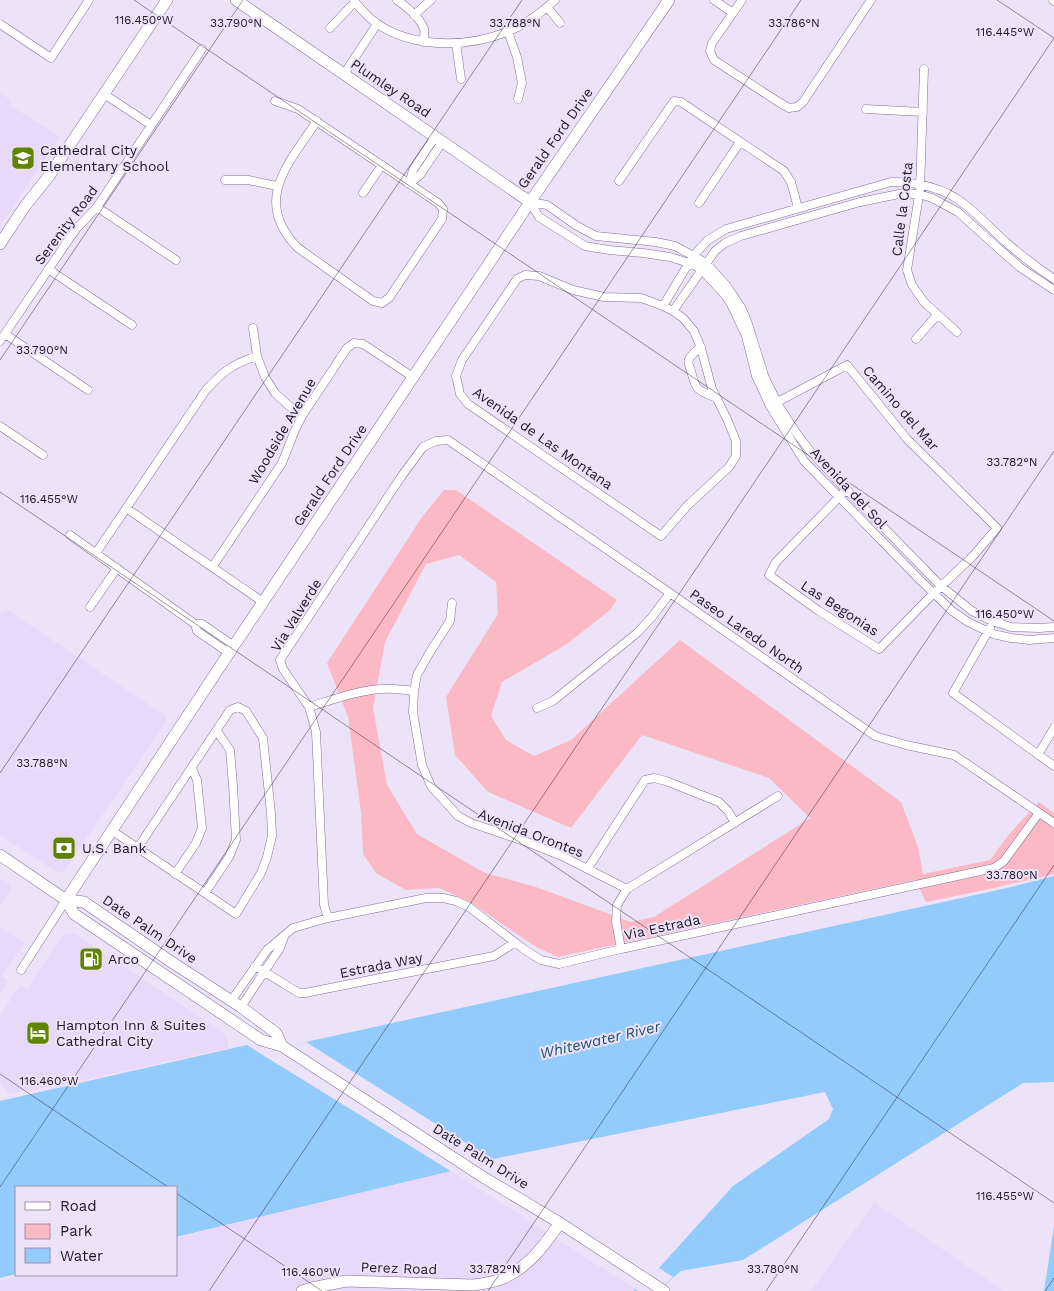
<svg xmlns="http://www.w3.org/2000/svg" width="1054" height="1291" font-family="'Work Sans',sans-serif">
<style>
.built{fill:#e8d8fa}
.green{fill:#fbb9c5;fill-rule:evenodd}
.water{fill:#93cbfc}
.pier{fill:#ede3f8}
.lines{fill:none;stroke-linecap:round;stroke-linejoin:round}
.street-casing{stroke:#836d9a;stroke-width:9}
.secondary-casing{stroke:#836d9a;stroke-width:12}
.street{stroke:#fff;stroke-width:8}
.secondary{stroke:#fff;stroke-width:11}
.ticks{fill:none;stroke:#1e1527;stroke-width:1;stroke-opacity:0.45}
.labels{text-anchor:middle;stroke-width:4;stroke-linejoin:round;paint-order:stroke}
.street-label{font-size:14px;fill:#1e1527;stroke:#ede3f8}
.poi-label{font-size:14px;fill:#1e1527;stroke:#ede3f8;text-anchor:start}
.water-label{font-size:15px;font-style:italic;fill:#1b4e76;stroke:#ede3f8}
.ticks-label{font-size:12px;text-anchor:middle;fill:#1e1527;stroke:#ede3f8;stroke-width:4;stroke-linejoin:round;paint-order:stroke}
</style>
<rect width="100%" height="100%" fill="#ede3f8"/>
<path class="built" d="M0,93l9,6 2,7 49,31 -60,89z
M9,611l157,105 1,4 -103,151 -6,2 -58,-38v-218l1,-3z
M0,878l9,6 2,5 -11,17z
M0,927l24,16v2l-22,31 6,5 -8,12z
M73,933l147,97 7,8 2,10 -160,35 -59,11 -10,-11v-67l20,-31 7,4 35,-53z
M451,1171l184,118 -2,2h-633v-10l24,-6h152v-37z
M874,1203l130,88h-193z"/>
<path class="green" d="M444,490h12l161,110 -7,10 -43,34 -65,38 -11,34 15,24 28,16 37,-16 109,-100 221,162 17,45 5,27 67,-14 19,-26 30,-32 15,11v61l-74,17 -54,11 -11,-22 -357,77 -22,-10 -66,-45 -31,-14 -33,2 -30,-17 -13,-19 -2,-42 -13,-95 -21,-54 95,-146zM459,555l37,27 2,32 -52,83 9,58 33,37 83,36 71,-93 127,43 41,40 -156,99 -23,5 -95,-35 -51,-14 -68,-39 -30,-49 -14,-77 12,-66 41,-78z"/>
<path class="water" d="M1054,876v206l-31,1 -280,177 -62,11 -23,20h-25l26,-23 74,-82 96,-67 4,-10 -8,-17 -327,66 -47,13 -275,66v-50h-160v87l-16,4v-177l247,-56 14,9 45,-12 701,-154z
M1054,1226v65h-10z"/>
<path class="pier" d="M306,1042l190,120 -42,11 -193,-119z
M659,1268l14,9 -15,14h-20l-3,-2z"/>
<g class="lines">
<g class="street-casing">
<path id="street" d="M354,0c33,49 103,51 153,32 18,-7 34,-19 48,-32
M397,0c10,7 23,17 27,29 1,3 0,8 0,13
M714,0l19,13
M742,0l-30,43 -2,8 4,9 63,41 12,7 8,-1 6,-5 68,-102
M1053,0l1,1
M547,7l13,16
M414,15l17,-15
M0,24l51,34 38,-58
M330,28l25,-26
M508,32l9,25 5,26 -4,16
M456,43l5,36
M924,69l-4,120 -13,81 5,15 12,17 33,30
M344,74l33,-50
M104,94l47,31
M275,101l23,8 140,94 5,6 -1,10 -53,79 -7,5 -9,-2 -75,-53c-46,-47 -10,-84 19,-127
M866,109l57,3
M435,137l-22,33 -4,14 11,-9 23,-34
M225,180h23l29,6
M619,181l55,-80 7,1 103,69 7,11 7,26
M363,193l19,-28
M530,202l9,15 46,29 24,4 34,3 27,4 19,6 12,6 24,26 6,9 15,32 10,40 14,30 34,55 115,118 33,32 16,11 25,12 18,4 18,2 25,-2
M530,202l17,3 30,21 19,10 60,6 19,4 31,17 20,22 16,24 5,12 18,57 15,30 17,26 14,18 29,31 101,103 31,25 20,10 19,6 28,1 15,-1
M699,203l41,-61
M97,207l79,53
M48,269l84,56
M525,275l14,1 34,14 31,7 37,1 22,8 10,5 10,7 11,13 7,17 11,41 15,30 9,22v15l-7,11 -41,38 -27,31 -193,-132 -8,-10 -4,-18 6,-16 55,-81z
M663,306l30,-50 15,-16 18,-11 165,-47c26,0 51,5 72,21 16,12 30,28 45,41 15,13 30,24 46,35
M673,311l42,-60 10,-8 16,-7 119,-34 39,-8h20l13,4 26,14 41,37 22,19 33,22
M253,328l4,28 8,21 10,16 13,12 14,11
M5,334l83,56
M916,339l21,-24
M0,341l69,-102 8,-11 20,-21 105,-158
M701,347c-4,3 -9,7 -12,12 -2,4 1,8 2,12 5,20 6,19 26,27
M770,406l77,-41 60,74 90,89 -24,28 -39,37 -55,56 -60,-38 -50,-36 7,-13 71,-73
M0,426l43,29
M126,508l137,94
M70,535l125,89h7l32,22
M96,553l110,-163c17,-19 27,-26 51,-34
M213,566l69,-103 13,-33 7,-14 45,-68 7,-5 9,1 50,33
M90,607l27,-39
M195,624l2,7 32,22
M990,628l-37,65 101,73
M414,691l3,-16 13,-23 20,-31 2,-18
M309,707c23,-7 50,-17 73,-18 11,-1 21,1 32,2l-1,21 9,53 9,21 27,30 13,7 56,19 35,14 65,33
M537,708l16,-7 84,-68 15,-16 18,-24
M1038,755l16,-27
M111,830l125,84 25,-41 6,-16 5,-21 -1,-23 -8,-75 -17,-27 -8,-4 -8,3 -93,139
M588,868l57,-88 9,-2 12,3 53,21 9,9 7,12
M175,874l21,-31 6,-15 -5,-48 -5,-12
M205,893l24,-36 7,-17 -3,-55 -3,-35 -13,-19
M328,918l-4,-13 -8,-173 -7,-25 -26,-38 -3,-9 121,-183 22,-30 13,-6 12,-1 222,153 205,143 31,9 48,10 100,68
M621,949l-5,-28 1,-16 10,-16 151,-93
M255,966l44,27h6l65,-13 124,-24 20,-13
M21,970l45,-70
M231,1001l36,-51 26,-22 35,-10 98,-20h17l13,3 13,6 56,43 16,10 18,4 62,-15 373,-81 10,-7 35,-48
M241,1007l39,-59 4,-11"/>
</g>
<g class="secondary-casing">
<path id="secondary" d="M236,0l294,202
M0,244l25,-38 24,-30 118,-176
M0,855l66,45 18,2 89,61 68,44 35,26 6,13
M66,900l163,-247 301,-451 139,-202
M66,900l8,14 187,126 21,6 201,131 77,46 104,68
M302,1291l10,-3 34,-7 127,4c10,-1 21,-3 31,-7 26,-12 40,-33 56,-55"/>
</g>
<use href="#street" class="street"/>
<use href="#secondary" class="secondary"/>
</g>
<path class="ticks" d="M134,0l920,621M997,0l57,38M0,360l243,-360M0,492l1054,711M0,773l522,-773M0,1074l168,113M0,1187l801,-1187M176,1193l146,98M209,1291l845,-1253M488,1291l566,-840M766,1291l288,-426M1045,1291l9,-13"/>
<defs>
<g id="school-square" transform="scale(1.25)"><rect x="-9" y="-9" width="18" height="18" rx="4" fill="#608300" stroke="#ede3f8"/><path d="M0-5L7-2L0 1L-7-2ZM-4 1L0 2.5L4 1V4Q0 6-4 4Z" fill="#fff"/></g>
<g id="bank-square" transform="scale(1.25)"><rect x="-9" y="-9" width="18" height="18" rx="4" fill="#608300" stroke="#ede3f8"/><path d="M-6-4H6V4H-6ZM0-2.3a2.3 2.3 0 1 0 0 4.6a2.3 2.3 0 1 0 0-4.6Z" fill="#fff"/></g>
<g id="fuel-square" transform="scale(1.25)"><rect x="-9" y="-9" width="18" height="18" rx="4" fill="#608300" stroke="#ede3f8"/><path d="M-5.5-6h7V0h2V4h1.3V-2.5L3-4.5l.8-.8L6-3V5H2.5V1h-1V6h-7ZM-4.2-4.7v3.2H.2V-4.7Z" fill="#fff"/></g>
<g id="hotel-square" transform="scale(1.25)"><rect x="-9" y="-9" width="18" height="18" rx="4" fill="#608300" stroke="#ede3f8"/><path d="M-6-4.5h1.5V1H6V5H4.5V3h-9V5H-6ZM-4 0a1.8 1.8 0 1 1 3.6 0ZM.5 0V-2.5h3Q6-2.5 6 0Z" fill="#fff"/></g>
</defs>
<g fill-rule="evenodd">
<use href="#school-square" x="23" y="158"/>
<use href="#bank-square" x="64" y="848"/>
<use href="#fuel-square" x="91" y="959"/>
<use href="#hotel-square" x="38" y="1033"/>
</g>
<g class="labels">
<g class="street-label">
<text transform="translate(391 88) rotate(34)" y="5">Plumley Road</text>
<text transform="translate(555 138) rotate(-55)" y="5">Gerald Ford Drive</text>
<text transform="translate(902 209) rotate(-83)" y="5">Calle la Costa</text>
<text transform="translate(66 225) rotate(-53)" y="5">Serenity Road</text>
<text transform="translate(901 408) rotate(49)" y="5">Camino del Mar</text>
<text transform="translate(282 431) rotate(-60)" y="5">Woodside Avenue</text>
<text transform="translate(543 438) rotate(35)" y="5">Avenida de Las Montana</text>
<text transform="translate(330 475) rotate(-56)" y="5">Gerald Ford Drive</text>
<text transform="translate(849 488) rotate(47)" y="5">Avenida del Sol</text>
<text transform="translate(840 608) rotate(33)" y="5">Las Begonias</text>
<text transform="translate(296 615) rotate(-58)" y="5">Via Valverde</text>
<text transform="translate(747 631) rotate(35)" y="5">Paseo Laredo North</text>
<text transform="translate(531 833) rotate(21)" y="5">Avenida Orontes</text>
<text transform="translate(662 927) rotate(-12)" y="5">Via Estrada</text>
<text transform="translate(150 929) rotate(34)" y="5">Date Palm Drive</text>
<text transform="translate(381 965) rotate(-11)" y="5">Estrada Way</text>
<text transform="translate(481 1156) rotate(32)" y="5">Date Palm Drive</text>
<text transform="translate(399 1268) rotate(2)" y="5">Perez Road</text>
</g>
<g class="poi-label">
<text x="40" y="155">Cathedral City<tspan x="40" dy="16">Elementary School</tspan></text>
<text x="82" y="853">U.S. Bank</text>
<text x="108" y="964">Arco</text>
<text x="56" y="1030">Hampton Inn &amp; Suites<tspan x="56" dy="16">Cathedral City</tspan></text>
</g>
<g class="water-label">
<text transform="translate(600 1040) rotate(-13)" y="5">Whitewater River</text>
</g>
</g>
<g class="ticks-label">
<text x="144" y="24">116.450°W</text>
<text x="515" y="27">33.788°N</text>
<text x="794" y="27">33.786°N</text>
<text x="236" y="27">33.790°N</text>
<text x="1005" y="36">116.445°W</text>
<text x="42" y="354">33.790°N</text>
<text x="1012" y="466">33.782°N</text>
<text x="49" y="503">116.455°W</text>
<text x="1005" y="618">116.450°W</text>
<text x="42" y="767">33.788°N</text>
<text x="1012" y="879">33.780°N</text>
<text x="49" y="1085">116.460°W</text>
<text x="1005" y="1200">116.455°W</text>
<text x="495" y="1273">33.782°N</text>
<text x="773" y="1273">33.780°N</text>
<text x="311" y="1276">116.460°W</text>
</g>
<rect x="15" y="1186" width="162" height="90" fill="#ede3f8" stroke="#9a91a4"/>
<rect x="25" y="1202" width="25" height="8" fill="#ffffff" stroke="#9a91a4"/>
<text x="60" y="1211" font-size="15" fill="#1e1527">Road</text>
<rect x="25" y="1224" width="25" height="15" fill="#fbb9c5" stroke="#9a91a4"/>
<text x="60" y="1236" font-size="15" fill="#1e1527">Park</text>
<rect x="25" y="1248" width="25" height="15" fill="#93cbfc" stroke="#9a91a4"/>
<text x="60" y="1261" font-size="15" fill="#1e1527">Water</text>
</svg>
